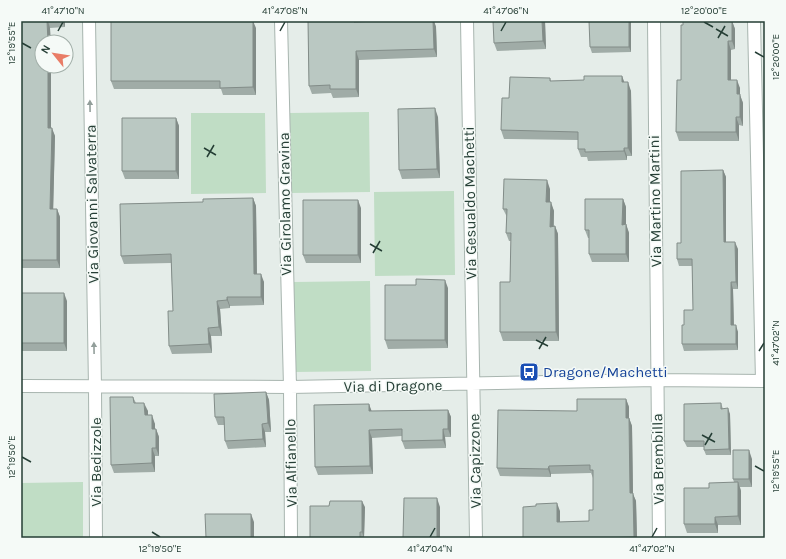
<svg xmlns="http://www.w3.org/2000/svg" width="786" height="559" font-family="Karla,sans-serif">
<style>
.green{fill:#c0ddc5}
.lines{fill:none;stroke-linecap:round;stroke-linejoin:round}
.minor-casing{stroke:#a8b5af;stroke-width:14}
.minor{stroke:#fff;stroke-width:12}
.wall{fill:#a0aca7}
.shaded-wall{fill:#828c88}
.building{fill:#bac8c2;stroke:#828c88}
.oneway{fill:#929e9a}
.ticks{fill:none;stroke:#253e35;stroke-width:1.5}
.labels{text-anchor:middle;stroke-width:3;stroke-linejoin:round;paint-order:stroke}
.street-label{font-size:15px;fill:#253e35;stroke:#f5faf7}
.transit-label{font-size:15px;fill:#164399;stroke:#f5faf7;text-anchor:start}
.neatline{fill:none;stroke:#253e35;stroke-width:1.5}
.ticks-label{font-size:10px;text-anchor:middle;fill:#253e35}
</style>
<rect width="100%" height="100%" fill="#e5ede9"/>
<path class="green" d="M369,112l1,80 -79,1 -1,-80z
M191,113h74l1,80 -75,1z
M454,191l1,84 -80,1 -1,-84z
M370,281l1,90 -76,1 -1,-90z
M83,482v56h-62v-55z"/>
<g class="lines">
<g class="minor-casing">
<path id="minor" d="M89,21l6,366 1,151
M281,21l9,366 1,151
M467,21l9,517
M654,21l5,517
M754,21l8,360
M21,386l269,1 367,-7 108,1"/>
</g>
<use href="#minor" class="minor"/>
</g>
<path class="wall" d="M21,21h44v6l-15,1 -8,38h9v62l4,8 -2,73h4l3,8v51h-39z
M308,21h49v1l20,-1h57l2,6 1,30 -78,3v37l-26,1 -2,-5 -19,1 -3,-8z
M545,21l1,28 -49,2 -3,-8z
M631,21v31l-39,1 -2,-6z
M732,21l3,8v20l-4,1v30l9,8v7l3,8v23l-4,-1v16h-60l-3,-9 5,-52 2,-55z
M256,28v67h-33l-2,-6h-107l-3,-8z
M622,76l2,6 7,9 1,65h-5v4l-39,1 -1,-4h-6l-3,-8v-9l-74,-1 -3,-9 8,-32 41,-20 1,3 33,-1z
M438,117l2,61 -38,1 -3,-9z
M176,118l3,8v53h-54l-3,-8z
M723,170l3,7v65l12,7v40h-5l1,36 4,7v18l-54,1 -2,-7 2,-19 9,-15 -1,-44h-13l-2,-7 4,-16z
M550,189v13l4,9v15h1l3,8 1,107h-56l-3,-9 10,-50 1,-41h-2l-3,-8 1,-16 -4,-8z
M253,198l3,8 1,68 7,8v23l-34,1v2l-10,1 2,27h-11l1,17 -40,1 -3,-8 4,-35 -2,-48 -47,1 -3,-8 82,-54z
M623,199l3,8v17l3,9v29h-37l-3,-8v-16h-1l-3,-8z
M361,208v55h-55l-3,-8z
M448,288v60l-60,1 -3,-9z
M21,293l46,8v50h-46z
M266,392l3,8 2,32h-6l1,15 -38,2 -3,-8v-16h-7l-3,-8z
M133,397l3,6 12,8v4l7,9v5h1l3,8v19h-4v16l-41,1 -3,-8z
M626,399l3,8v11l3,8 1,68 3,7 1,37h-114l37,-27v11l29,-1 4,-11v-32l-2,-5 -40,1v3l-51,-1 -3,-8 80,-57z
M721,403l2,6 7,5 1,41h-25l-2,-5v-3h-17l-3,-6z
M369,404l2,7 77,-1 3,7v20h-6l1,11 -41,1 -3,-8v-5l-30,2 1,36 -55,1 -3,-8z
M752,459v28h-12l1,4v34h-23v8h-31l-3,-9 25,-36 25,-6 -1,-3z
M365,507l-1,31h-54z"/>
<path class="shaded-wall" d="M47,21h1l2,7 1,14h-3z
M62,21h3v6z
M253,21l3,7v67l-3,-8z
M433,21h1l2,6 1,30 -3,-8z
M542,21h3l1,28 -3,-8z
M629,21h2v31l-2,-5z
M732,21l3,8v20l-3,-8z
M728,41l3,9v38l-3,-8z
M356,51l3,9v37l-3,-8z
M48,66h3v70l-3,-8z
M622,76l3,8 -3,-2z
M737,80l3,8v7l3,8v23l-3,-9 -3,-23z
M628,82l3,9 1,65 -4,-8z
M435,108l3,9 2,61 -3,-9z
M736,117l3,8v16l-3,-9z
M176,118l3,8v53l-3,-8z
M52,128l3,8 -2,81 -3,-8z
M624,148l3,8v4l-3,-9z
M723,170l3,7v72l-2,-7z
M547,180l3,9v22l-4,-9z
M253,198l3,8 1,76 -3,-8z
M623,199l3,8v26l-4,-8z
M358,200l3,8v55l-3,-8z
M551,202l3,9 -1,25 -3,-9z
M57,209l3,8v51l-3,-8z
M626,224l3,9v29l-3,-8z
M555,226l3,8 1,107 -3,-9z
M735,242l3,7v40l-2,-7z
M261,274l3,8v23l-3,-8z
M445,280l3,8v60l-3,-8z
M731,282l2,7 1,43 -3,-7z
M64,293l3,8v50l-3,-8z
M227,297l3,9v2l-3,-8z
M217,301l3,8 2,27 -3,-9z
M736,325l2,7v18l-2,-6z
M208,328l3,8 1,17 -3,-9z
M266,392l3,8 2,32 -3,-9z
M626,399l3,8v19l-3,-8z
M144,403l4,8v13l-3,-9z
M369,404l3,8 -3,-1z
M728,408l2,6 1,41 -2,-6z
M448,410l3,7v20l-3,-8z
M152,415l3,9v13l-3,-8z
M629,418l3,8 1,68 3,7 1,37h-3v-1l-4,-44z
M262,424l3,8 1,15 -3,-8z
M156,429l3,8v19l-3,-8z
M443,429l2,8 1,11 -3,-8z
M369,430l3,8 1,36 -3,-8z
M152,448l3,8v16l-3,-9z
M749,450l3,9v28l-3,-8z
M549,466l2,8v3l-3,-8z
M738,482l3,9v34l-3,-9z
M437,498l3,9v31h-3z
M362,501l3,6 -1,31 -2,-6z
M557,503l3,8v19l-3,-8z
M251,514l3,8v16h-3z
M715,517l3,8v8l-3,-9z"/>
<path class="building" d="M21,21h26l1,21h-6v24h6v62h4l-2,81h7v51h-36z
M111,21h142v66l-33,1v-7h-109z
M308,21h46v1l23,-1h56l1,28 -78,2v38h-26v-4l-21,1z
M493,21h49l1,20 -49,2z
M589,21h40v26h-39z
M683,21h49v20h-4v39h9v14h3v23h-4v15h-60l1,-52h4v-55h2z
M584,76h38v6h6v66h-4v3l-39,1v-3h-7v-17l-77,-2 1,-32h7l1,-21 40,1v3l34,-1z
M435,108l2,61 -38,1 -1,-61z
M122,118h54v53h-54z
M723,170l1,72h11l1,40h-5v43h5v19h-54v-19h2v-15h9l-1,-51h-15v-16h4v-72z
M504,179l43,1 -1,22h5l-1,25 5,-1 1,106h-56v-50h10l1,-49h-5l1,-24h-4z
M253,198l1,76h7v23h-34v3l-10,1 2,26 -11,1 1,16 -40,2 -1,-35h5l-2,-57 -50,2 -1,-52 83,-2v-3z
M585,199h38l-1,26 4,-1v30h-37v-24h-4z
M303,200h55v55h-55z
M416,279l29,1v60h-60v-55h31z
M21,293h43v50h-43z
M266,392l2,31 -6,1 1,15 -38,2 -1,-24h-9l-1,-23z
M110,397h23l1,6h10l1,12h7v14h4v19h-4v15l-41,2z
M577,399h49v19h3l1,75h3l1,44 -36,1h-75v-31l13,-1v-2l21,-1v19l32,-1v-11h4v-40h-3v-5l-41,1 -1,3 -51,-1 1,-58 79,1z
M721,403v6l7,-1 1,41 -25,1v-9h-20v-37z
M369,404v7l79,-1v19h-5v11l-41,1v-12l-33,1 1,36 -55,1 -1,-62z
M733,450h16v29h-16z
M738,482v34l-23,1v7h-31v-36h25v-5z
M404,498h33v40h-34z
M330,501h32v31h-2v6h-50v-32h19z
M205,514h46v24h-45z"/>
<defs><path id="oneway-solid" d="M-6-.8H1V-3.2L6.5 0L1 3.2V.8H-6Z"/></defs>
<g class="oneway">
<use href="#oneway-solid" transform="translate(90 106) rotate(-91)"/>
<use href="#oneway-solid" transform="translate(94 348) rotate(-91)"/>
</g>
<path class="ticks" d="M704,22l9,5M716,29l12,7M58,31l5,-9M280,31l5,-9M501,31l5,-9M718,38l7,-12M22,43l9,5M755,52l9,5M204,148l12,7M207,157l7,-12M370,244l12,7M373,253l7,-12M536,340l12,6M539,349l7,-12M759,351l5,-8M702,435l13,7M705,445l7,-12M22,457l9,5M755,466l9,5M152,532l8,5M430,537l5,-9M652,537l5,-9"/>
<defs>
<g id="bus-square" transform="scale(1)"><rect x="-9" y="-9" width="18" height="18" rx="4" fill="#1a4fb4" stroke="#f5faf7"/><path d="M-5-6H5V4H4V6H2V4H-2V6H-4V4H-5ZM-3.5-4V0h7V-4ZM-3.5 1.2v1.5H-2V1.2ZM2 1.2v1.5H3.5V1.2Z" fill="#fff"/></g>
</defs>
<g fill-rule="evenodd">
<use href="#bus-square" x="529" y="372"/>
</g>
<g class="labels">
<g class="street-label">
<text transform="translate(655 201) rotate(-91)" y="5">Via Martino Martini</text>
<text transform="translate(470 203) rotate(-91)" y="5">Via Gesualdo Machetti</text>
<text transform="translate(92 204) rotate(-91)" y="5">Via Giovanni Salvaterra</text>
<text transform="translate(285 204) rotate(-91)" y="5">Via Girolamo Gravina</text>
<text transform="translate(393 386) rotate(-1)" y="5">Via di Dragone</text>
<text transform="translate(658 459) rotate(-91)" y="5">Via Brembilla</text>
<text transform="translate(475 461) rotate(-91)" y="5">Via Capizzone</text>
<text transform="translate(96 462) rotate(-90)" y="5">Via Bedizzole</text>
<text transform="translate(291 463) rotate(-91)" y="5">Via Alfianello</text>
</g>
<g class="transit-label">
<text x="543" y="377">Dragone/Machetti</text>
</g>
</g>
<rect width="786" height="559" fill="none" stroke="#f5faf7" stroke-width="44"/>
<g transform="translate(54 54) rotate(300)"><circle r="19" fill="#f5faf7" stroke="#a2afa9"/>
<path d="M0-3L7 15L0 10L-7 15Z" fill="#e97d67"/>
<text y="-6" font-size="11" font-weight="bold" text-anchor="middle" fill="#253e35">N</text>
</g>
<rect x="22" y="22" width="742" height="515" class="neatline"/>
<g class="ticks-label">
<text x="63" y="14">41°47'10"N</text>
<text x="285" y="14">41°47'08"N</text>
<text x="506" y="14">41°47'06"N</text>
<text x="704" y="14">12°20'00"E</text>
<text transform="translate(11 43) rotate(-90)" y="4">12°19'55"E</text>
<text transform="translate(775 57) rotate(-90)" y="4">12°20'00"E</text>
<text transform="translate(775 343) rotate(-90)" y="4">41°47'02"N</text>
<text transform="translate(11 457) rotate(-90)" y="4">12°19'50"E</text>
<text transform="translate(775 471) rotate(-90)" y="4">12°19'55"E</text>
<text x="160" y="552">12°19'50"E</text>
<text x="430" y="552">41°47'04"N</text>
<text x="652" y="552">41°47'02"N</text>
</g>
</svg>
